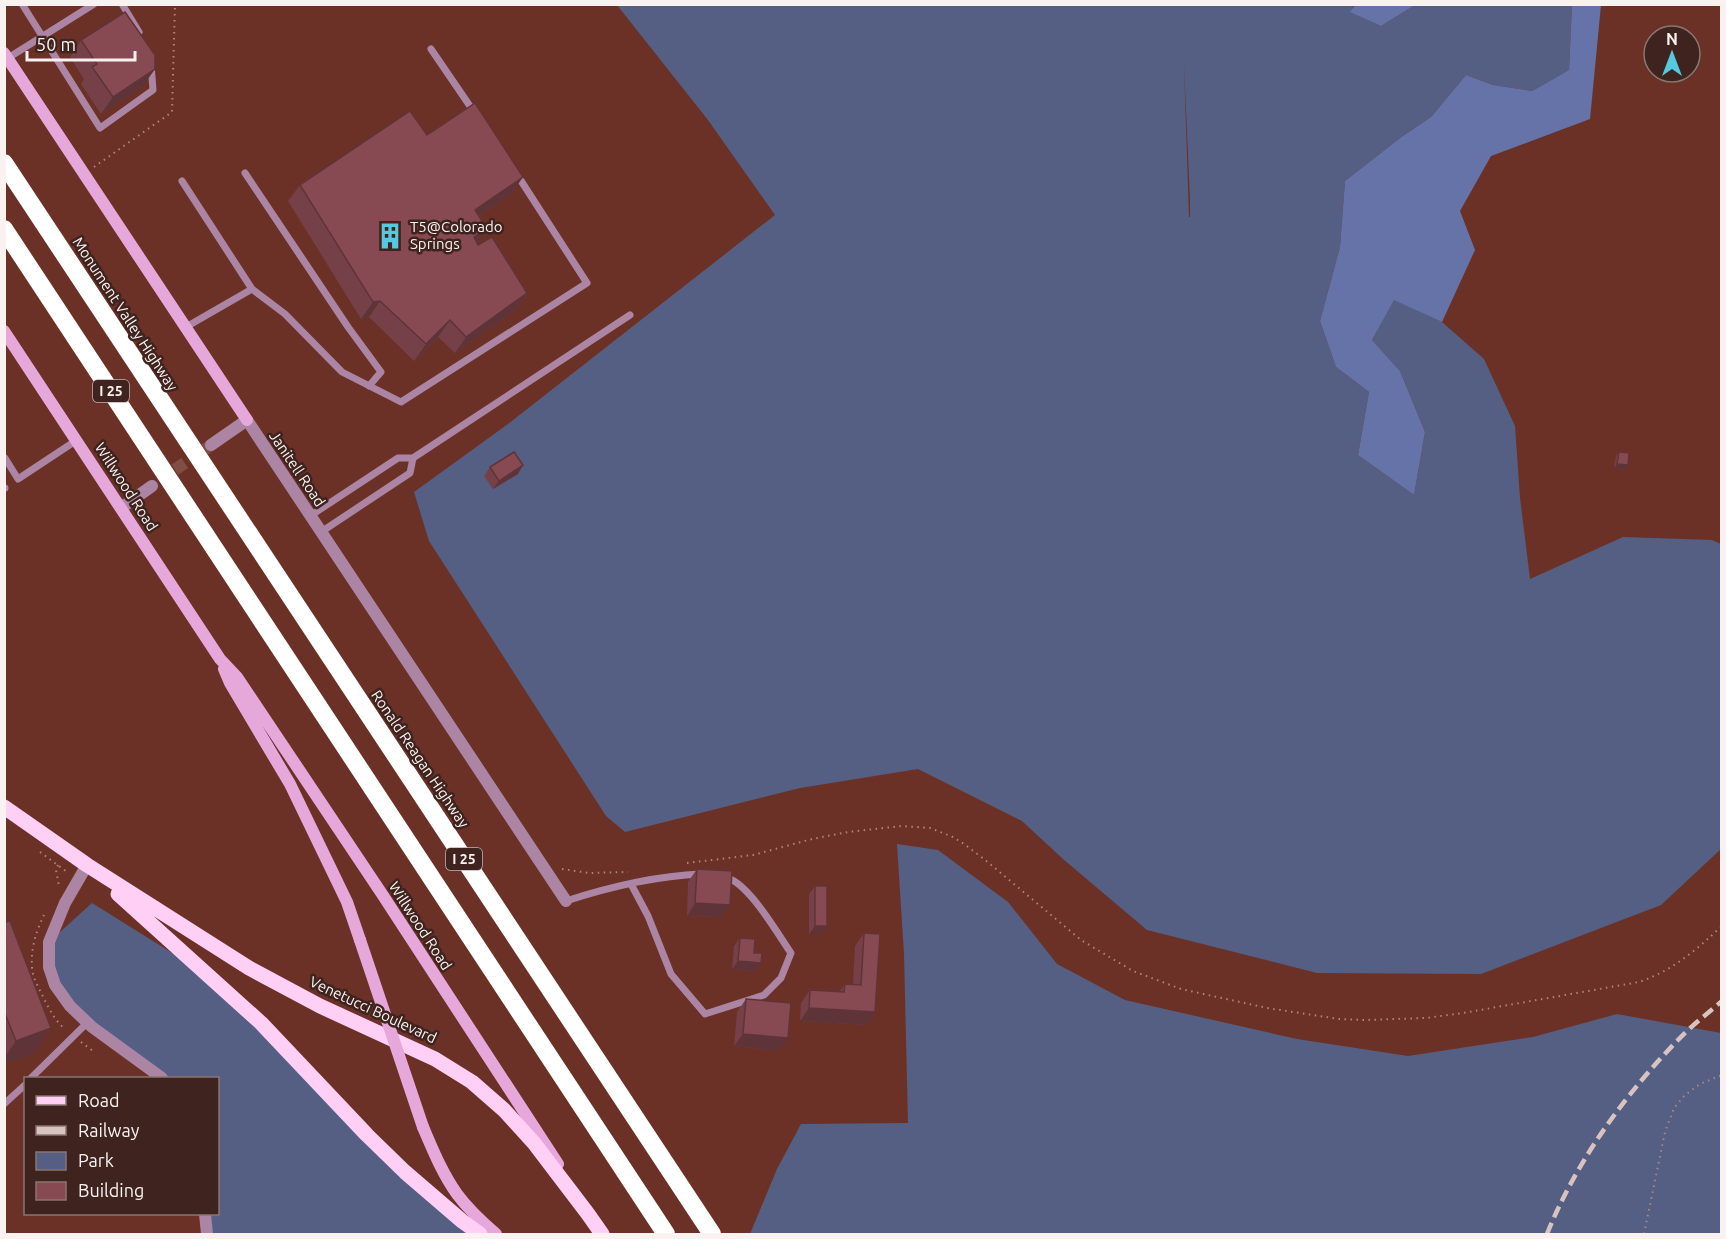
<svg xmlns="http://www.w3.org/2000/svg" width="1726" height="1239" font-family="Ubuntu,sans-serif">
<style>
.green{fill:#555f83;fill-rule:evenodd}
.forest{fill:#6673a8}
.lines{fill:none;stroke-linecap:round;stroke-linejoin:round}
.street-tunnel{stroke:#814e44;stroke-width:12;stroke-dasharray:12 6;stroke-linecap:butt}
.path{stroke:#ab867f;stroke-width:2;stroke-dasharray:1.5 4.5;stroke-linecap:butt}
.lane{stroke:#ac85a5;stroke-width:7}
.street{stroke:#ac85a5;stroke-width:12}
.secondary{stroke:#e6a8db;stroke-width:12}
.primary{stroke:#ffcff6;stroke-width:15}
.highway{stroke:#fff;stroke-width:18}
.rail{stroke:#d8c3c0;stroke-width:4.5;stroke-dasharray:12 6;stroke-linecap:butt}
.secondary-bridge{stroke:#e6a8db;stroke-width:12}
.wall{fill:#754047}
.shaded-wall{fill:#5f3439}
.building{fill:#884a52;stroke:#5f3439;stroke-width:1.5}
.labels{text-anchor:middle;stroke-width:5;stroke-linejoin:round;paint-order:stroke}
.shield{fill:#3f231e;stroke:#c2b4b2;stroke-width:1.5}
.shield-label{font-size:14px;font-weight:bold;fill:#faf2f1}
.poi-label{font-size:15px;fill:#faf2f1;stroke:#3f231e;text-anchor:start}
.street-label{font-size:15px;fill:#faf2f1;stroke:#3f231e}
</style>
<rect width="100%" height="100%" fill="#6c3126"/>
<path class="green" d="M1354,4l-3,8 30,14 34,-21h157l-3,65 -37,21 -39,-6 -27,-10 -35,42 -31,21 -55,43 -5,66 -20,74 16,46 33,25 -11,63 56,40 11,-63 -25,-61 -28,-31 22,-41 48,23 42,37 31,67 5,72 10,81 93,-42 89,3 9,4v305l-60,56 -180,69 -164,-1 -170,-43 -84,-71 -41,-38 -104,-52 -118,19 -175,44 -19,-16 -177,-275 -15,-49 94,-68 267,-209 -67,-95 -91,-115zM1184,65l6,134v18h-1z
M897,844l41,6 70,52 49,62 68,36 172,39 111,17 125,-19 84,-23 104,19v201h-971l27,-65 24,-45 107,-1 -4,-169z
M92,903l117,73 264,258h-266l-2,-20h13v-136h-56l-70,-51 -37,-42 -6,-43z"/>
<path class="forest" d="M1355,5v-1l60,1 -34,21 -31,-14z
M1572,5h29l-11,114 -99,37 -31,55 15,39 -33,72 -48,-22 -22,40 28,31 25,61 -11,63 -56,-40 11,-63 -33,-25 -16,-46 20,-74 5,-66 55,-43 31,-21 35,-42 27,10 39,6 37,-21z"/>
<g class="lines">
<path class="street-tunnel" d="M160,480l51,-35"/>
<path class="path" d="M94,167l78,-55 3,-108
M40,852l27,20
M687,863l66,-8 59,-16 36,-7 54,-6 28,2 23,9 11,7 20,15 97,81 52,31 48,18 86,19 72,11 26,1 61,-2 37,-5 176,-31c33,-11 57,-32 83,-56
M58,865l-2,5 3,16
M562,869l27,4 39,-1
M44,915c-9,18 -16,42 -10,63 3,7 7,14 10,21 6,11 11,22 21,30
M81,1042l12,9
M1644,1234l21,-102 9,-24 11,-13 15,-11 22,-9"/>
<path class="lane" d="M22,4l78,124 53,-38 -2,-26
M122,4l17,28
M431,49l43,63
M8,58l86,-54
M245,173l103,154 33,45 -12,14
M182,181l70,108 -66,38
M252,289l33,25 57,58 59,30 186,-119 -71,-110
M5,458l13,21 59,-39
M4,488h1
M310,516l88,-58h15l217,-143
M321,532l89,-59 3,-15
M631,884l17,32 23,58 34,40 59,-19 17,-17 10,-25c-14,-20 -44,-73 -67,-76
M566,901c43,-14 89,-25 135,-27
M31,1078l56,-55
M4,1104l22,-20"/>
<path class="street" d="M211,445l36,-25 319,481
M121,508l31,-22
M87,865l-22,38 -16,39v25l6,18 15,21 22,21 70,51
M205,1214l2,20"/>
<path class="secondary" d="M4,53l243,367
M4,331l216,328 17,18 145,217 176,270
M224,669l6,14 60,101 57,118 13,38
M423,1127c10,23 19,46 34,67 11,15 25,28 39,40"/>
<path class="primary" d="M4,807l83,58 162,103 71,38 115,53 37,23 32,28 30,33 54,71 14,20
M118,894l143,129 106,112 38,37 57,49 18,13"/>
<path class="highway" d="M4,163l708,1071
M4,229l662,1005"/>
<path class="rail" d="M1547,1234c29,-72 76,-137 130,-193 14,-15 30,-27 45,-40"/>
<path class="secondary-bridge" d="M360,940l63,187"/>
</g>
<path class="wall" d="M81,40l62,46 -42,28 -20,-30 3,-5 -14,-22z
M427,135l96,42 -12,17 -32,22 -2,27 50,50 -11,17 -61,43 -17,-16 -24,24 -45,-44 -8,2 -73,-118 12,-16z
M1619,452l9,13 -3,5 -11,-2 2,-12z
M490,467l28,7 -25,15 -9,-13z
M697,869l24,48 -34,-1 1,-34z
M815,886l6,48h-12v-40z
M4,923l47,105 -17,25 -30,11z
M864,933l11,79 -8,13 -67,-4 1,-18 9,-13 29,2 6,-8h8l2,-38z
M740,938l14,15 7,10 -6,8 -23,-2 2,-23z
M746,999l42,39 -9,13 -45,-5 3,-34z"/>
<path class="shaded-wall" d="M155,69l-12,17 -42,28 12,-17z
M523,177l-12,17 -47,32 11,-16z
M487,229l-11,17 -2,-9z
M527,293l-11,17 -61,43 11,-16z
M380,301l-11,16 -8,2 12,-17z
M450,320l-12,17 -24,24 12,-17z
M1617,464l11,1 -3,5 -11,-2z
M523,465l-5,9 -25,15 6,-8z
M695,903l35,2 -9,12 -34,-1z
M815,926h12l-6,8h-12z
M738,961l23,2 -6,8 -23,-2z
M809,1008l66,4 -8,13 -67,-4z
M51,1028l-17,25 -30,11v-6l12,-17z
M743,1034l45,4 -9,13 -45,-5z"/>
<path class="building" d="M125,12l30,43v14l-42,28 -21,-30 5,-3 -16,-24z
M475,103l48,74 -48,33 12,19 -13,8 4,8 14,-8 35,56 -61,44 -16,-17 -24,24 -46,-43 -7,1 -73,-117 110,-74 17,24z
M514,452l9,13 -24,16 -9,-14z
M1619,452l10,1 -1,12 -11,-1z
M697,869l35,2 -2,34 -35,-2z
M815,886h12v40h-12z
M10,921l41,107 -35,13 -12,-30v-88z
M864,933l16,1 -5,78 -66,-4 1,-18 34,2 1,-8 16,1z
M740,938l15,1 -1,14h8l-1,10 -23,-2z
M746,999l45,4 -3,35 -45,-4z"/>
<defs>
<g id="building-bare" transform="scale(2.07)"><path d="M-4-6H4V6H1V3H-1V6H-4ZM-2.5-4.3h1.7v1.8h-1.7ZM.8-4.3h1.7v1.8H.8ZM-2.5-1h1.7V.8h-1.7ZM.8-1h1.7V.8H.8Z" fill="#56c9e0" stroke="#3f231e" stroke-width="2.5" paint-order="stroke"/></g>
</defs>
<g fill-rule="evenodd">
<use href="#building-bare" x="390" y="236"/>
</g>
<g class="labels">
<g class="shield">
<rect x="93" y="380" width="36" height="22" rx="4.5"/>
<rect x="446" y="848" width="36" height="22" rx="4.5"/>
</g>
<g class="shield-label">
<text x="111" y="396">I 25</text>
<text x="464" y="864">I 25</text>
</g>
<g class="poi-label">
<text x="410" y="232">T5@Colorado<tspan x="410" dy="17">Springs</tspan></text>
</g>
<g class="street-label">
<text transform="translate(125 314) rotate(57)" y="5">Monument Valley Highway</text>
<text transform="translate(297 469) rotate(56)" y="5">Janitell Road</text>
<text transform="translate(126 487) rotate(57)" y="5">Willwood Road</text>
<text transform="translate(420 759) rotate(56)" y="5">Ronald Reagan Highway</text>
<text transform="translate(420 926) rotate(57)" y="5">Willwood Road</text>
<text transform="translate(373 1010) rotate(25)" y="5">Venetucci Boulevard</text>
</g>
</g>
<rect width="1726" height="1239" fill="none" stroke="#faf2f1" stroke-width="12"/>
<rect x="24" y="1077" width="195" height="138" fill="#3f231e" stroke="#8a7672" stroke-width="1.5"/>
<rect x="36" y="1096" width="30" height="9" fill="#ffcff6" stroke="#8a7672" stroke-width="1.5"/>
<text x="78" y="1107" font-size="18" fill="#faf2f1">Road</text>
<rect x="36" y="1126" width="30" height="9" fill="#d8c3c0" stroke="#8a7672" stroke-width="1.5"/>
<text x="78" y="1137" font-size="18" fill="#faf2f1">Railway</text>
<rect x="36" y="1152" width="30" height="18" fill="#555f83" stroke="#8a7672" stroke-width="1.5"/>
<text x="78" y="1167" font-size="18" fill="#faf2f1">Park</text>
<rect x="36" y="1182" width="30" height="18" fill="#884a52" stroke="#8a7672" stroke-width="1.5"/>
<text x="78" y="1197" font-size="18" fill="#faf2f1">Building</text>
<g transform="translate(1672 54)"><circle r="28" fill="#3f231e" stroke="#8a7672" stroke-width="1.5"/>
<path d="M0-4.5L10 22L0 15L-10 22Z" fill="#56c9e0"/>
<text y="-9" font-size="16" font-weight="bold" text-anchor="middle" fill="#faf2f1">N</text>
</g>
<path d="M27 51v9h108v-9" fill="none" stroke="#faf2f1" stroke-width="3"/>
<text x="36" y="51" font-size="18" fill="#faf2f1" stroke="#3f231e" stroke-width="4.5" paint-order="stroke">50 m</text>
</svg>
